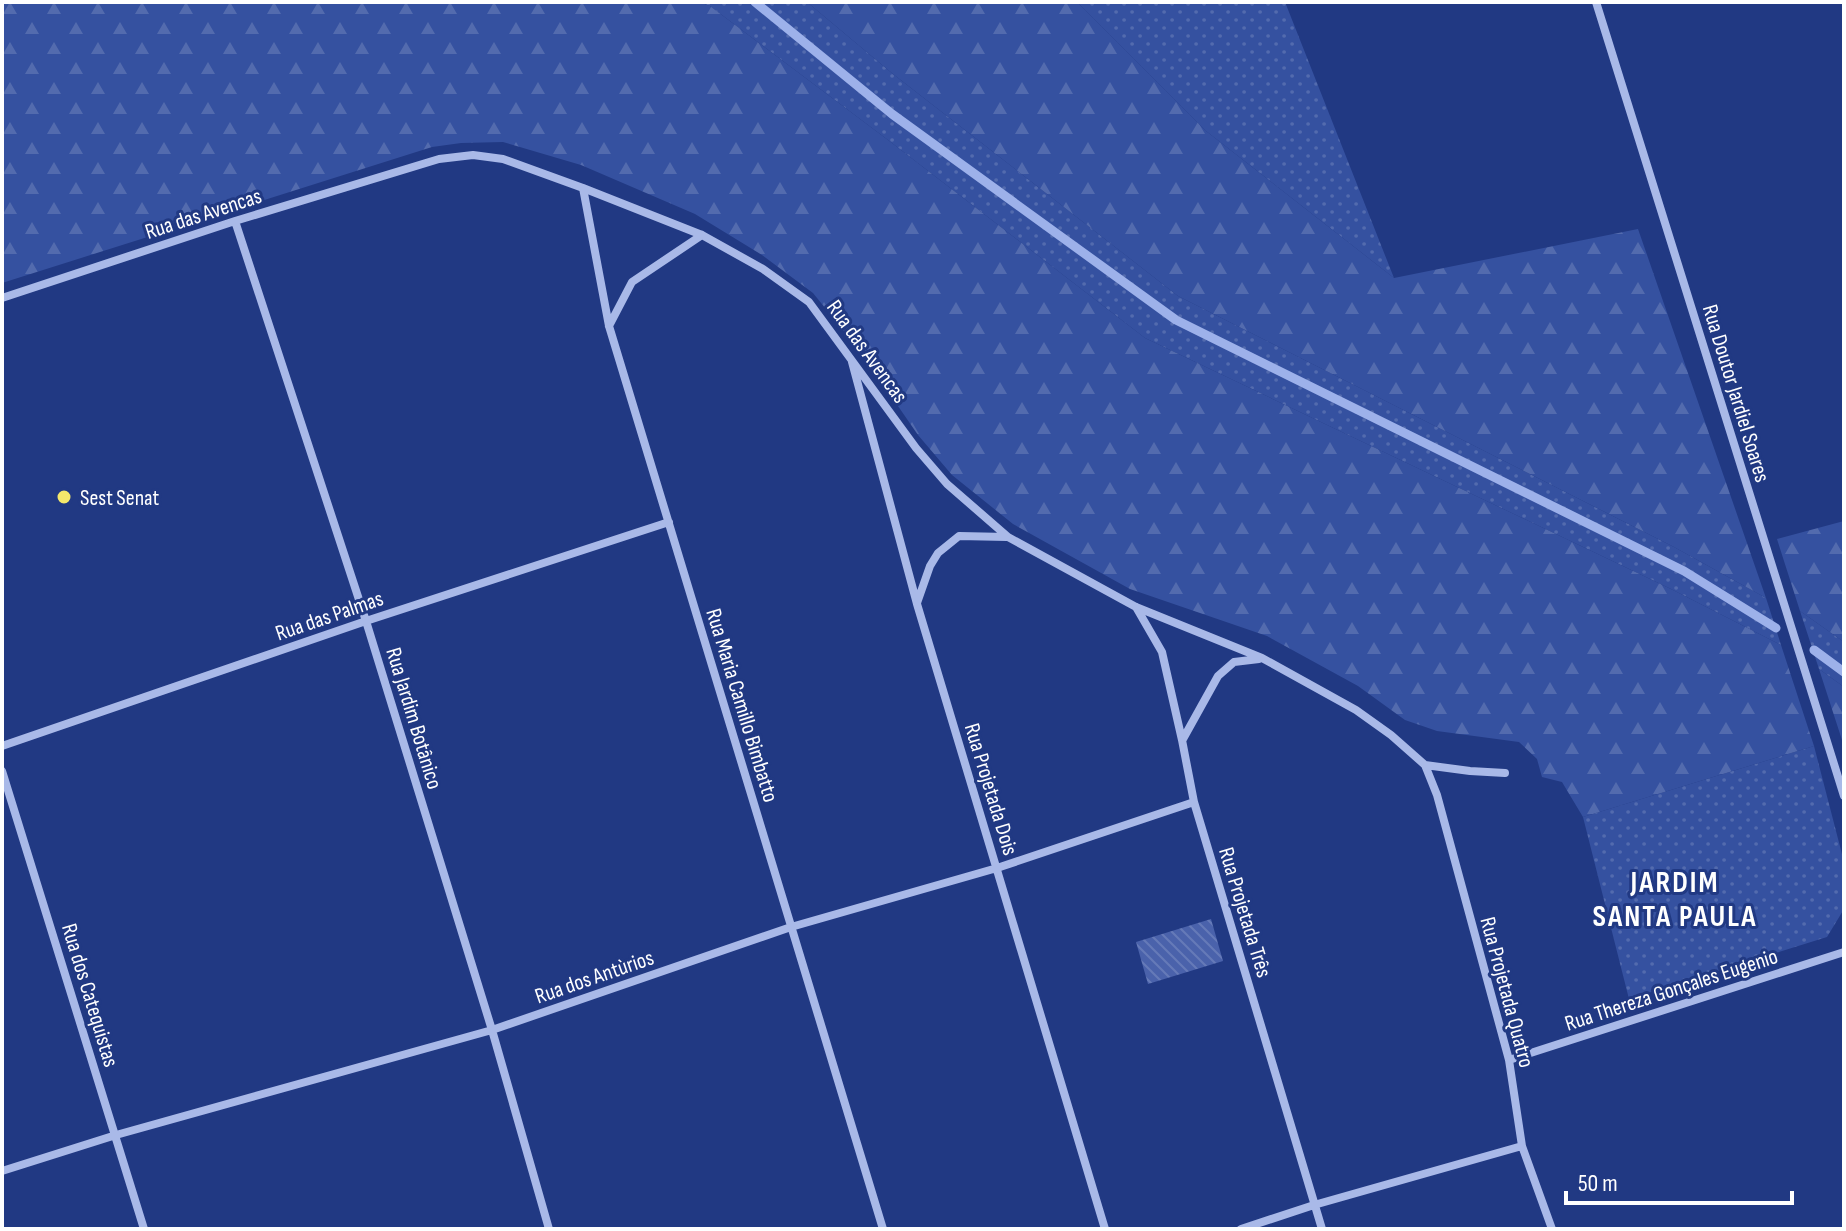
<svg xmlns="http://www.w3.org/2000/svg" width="1846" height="1231" font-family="'Sofia Sans Condensed',sans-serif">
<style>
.grass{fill:url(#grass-dots)}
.forest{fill:url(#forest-firs)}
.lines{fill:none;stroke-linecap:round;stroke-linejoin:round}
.stream{stroke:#9db1ea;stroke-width:9}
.building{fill:url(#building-back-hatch)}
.minor{stroke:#a9b9e8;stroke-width:8}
.poi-dot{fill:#f5e86b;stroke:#213983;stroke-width:3}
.labels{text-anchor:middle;stroke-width:6;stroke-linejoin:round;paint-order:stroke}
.street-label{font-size:22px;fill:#fff;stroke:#213983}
.poi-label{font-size:22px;fill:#fff;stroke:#213983;text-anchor:start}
.district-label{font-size:30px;font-weight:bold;letter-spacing:2px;fill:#fff;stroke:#213983}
</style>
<defs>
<pattern id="grass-dots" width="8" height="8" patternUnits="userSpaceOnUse" patternTransform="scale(2)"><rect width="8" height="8" fill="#3551a0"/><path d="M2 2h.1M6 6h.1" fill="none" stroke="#536bae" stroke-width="1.8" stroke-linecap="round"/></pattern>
<pattern id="forest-firs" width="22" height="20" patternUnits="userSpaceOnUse" patternTransform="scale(2)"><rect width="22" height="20" fill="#3551a0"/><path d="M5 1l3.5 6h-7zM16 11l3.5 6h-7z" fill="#536bae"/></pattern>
<pattern id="building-back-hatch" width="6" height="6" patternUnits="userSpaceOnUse" patternTransform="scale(2)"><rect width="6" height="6" fill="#4a62ab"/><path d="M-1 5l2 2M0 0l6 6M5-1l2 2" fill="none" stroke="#657ab8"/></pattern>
</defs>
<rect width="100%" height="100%" fill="#213983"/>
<path class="grass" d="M699,2h108l86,72 285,222 496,251 92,51 15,47 -110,-56 -526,-251 -257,-198 -178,-134z
M1077,2h208l109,276 -188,-147z
M1800,611l44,31v45l-25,-18z
M1814,746l30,116v47l-17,28 -198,62 -46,-182z"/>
<path class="forest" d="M2,2h697l11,4 178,134 257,198 526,251 110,56 33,101 -231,71 -21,-35 -20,-5 -5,-18 -18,-17 -82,-11 -32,-11 -47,-34 -91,-50 -137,-47 -117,-65 -61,-49 -34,-40 -58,-84 -47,-58 -51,-38 -67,-41 -114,-49 -78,-23 -42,1 -29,4 -430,136z
M807,2h270l129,129 188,147 244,-49 128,369 -92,-51 -496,-251 -285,-222z
M1844,521v121l-44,-31 -23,-72z
M1819,669l25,18v58l-2,-5z"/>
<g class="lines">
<path class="stream" d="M755,2l137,112 284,206 508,251 92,57
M1814,650l30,22"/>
</g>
<path class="building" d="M1211,919l12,42 -75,23 -12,-42z"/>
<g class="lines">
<path class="minor" d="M1596,2l248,794
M583,188l26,138 274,903
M235,221l131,400 126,409 57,199
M2,298l233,-77 204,-62 34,-4 30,4 80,29 119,47 61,34 46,33 107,146 31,36 61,53 128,70 126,51 94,52 35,25 34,30 45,6 35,2
M609,326l23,-44 70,-47
M852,362l65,242 188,625
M917,603l13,-37 8,-13 21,-17 48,1
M1136,607l26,45 20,88 12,62 128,427
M1183,739l35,-63 16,-14 25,-3
M2,746l364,-125 303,-99
M1425,765l12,30 72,265 13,86 30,83
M2,771l142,458
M1509,1060l335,-108
M2,1171l114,-36 376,-105 299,-103 206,-59 197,-66
M1241,1229l73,-24 208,-59"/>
</g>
<circle class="poi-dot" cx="64" cy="497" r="8"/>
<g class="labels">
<g class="street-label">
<text transform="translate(203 213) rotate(-18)" y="8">Rua das Avencas</text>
<text transform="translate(868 351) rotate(54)" y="8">Rua das Avencas</text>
<text transform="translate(1737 393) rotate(73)" y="8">Rua Doutor Jardiel Soares</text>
<text transform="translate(329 615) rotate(-19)" y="8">Rua das Palmas</text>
<text transform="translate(743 705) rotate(73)" y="8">Rua Maria Camillo Bimbatto</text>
<text transform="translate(415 718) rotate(73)" y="8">Rua Jardim Botânico</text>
<text transform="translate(992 789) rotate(73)" y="8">Rua Projetada Dois</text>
<text transform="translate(1246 912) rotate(73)" y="8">Rua Projetada Três</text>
<text transform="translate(594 976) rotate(-19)" y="8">Rua dos Antùrios</text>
<text transform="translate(1671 989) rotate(-18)" y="8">Rua Thereza Gonçales Eugenio</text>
<text transform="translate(1508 992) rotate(75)" y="8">Rua Projetada Quatro</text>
<text transform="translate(91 995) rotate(73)" y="8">Rua dos Catequistas</text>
</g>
<g class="poi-label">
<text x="80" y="505">Sest Senat</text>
</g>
<g class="district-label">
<text x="1675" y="892">JARDIM<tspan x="1675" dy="34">SANTA PAULA</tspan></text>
</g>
</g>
<rect width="1846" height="1231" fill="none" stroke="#ffffff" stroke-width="8"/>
<path d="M1566 1191v12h226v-12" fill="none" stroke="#ffffff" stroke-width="4"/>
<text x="1578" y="1191" font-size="24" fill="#ffffff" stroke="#213983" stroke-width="6" paint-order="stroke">50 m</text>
</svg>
